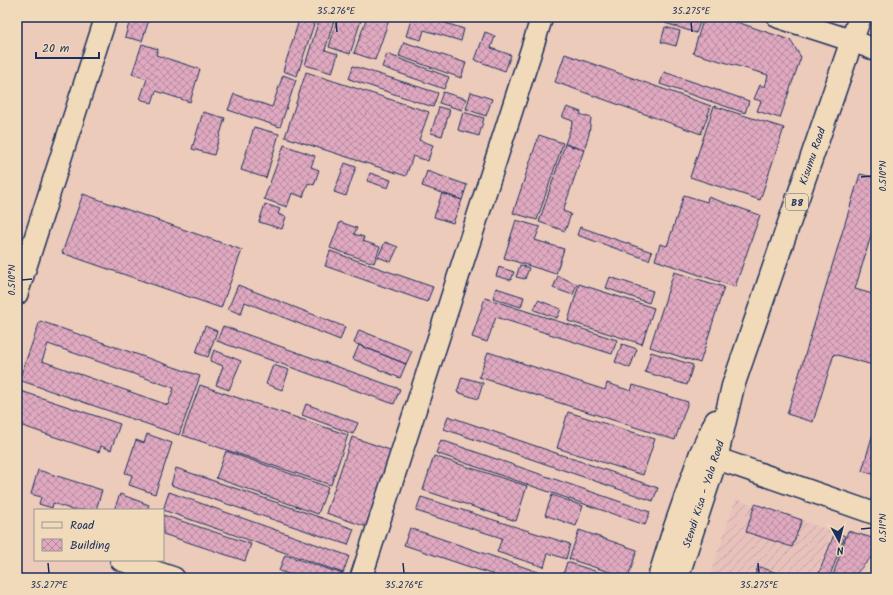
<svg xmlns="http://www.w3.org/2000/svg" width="893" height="595" font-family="Kalam,sans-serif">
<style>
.industrial{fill:url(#industrial-furrows)}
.building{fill:url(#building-cross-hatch);stroke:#1b2f5e;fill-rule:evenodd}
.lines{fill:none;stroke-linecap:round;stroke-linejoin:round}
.minor-casing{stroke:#1b2f5e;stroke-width:24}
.trunk-casing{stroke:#1b2f5e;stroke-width:25}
.minor{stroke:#f1dab9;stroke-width:21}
.trunk{stroke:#f1dab9;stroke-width:22}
.ticks{fill:none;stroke:#1b2f5e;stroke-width:1.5}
.labels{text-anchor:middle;stroke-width:3.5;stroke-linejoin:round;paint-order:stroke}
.shield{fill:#f1dab9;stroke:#5b6279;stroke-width:1}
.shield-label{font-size:10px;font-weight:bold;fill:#1b2f5e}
.street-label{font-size:11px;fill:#1b2f5e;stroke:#f1dab9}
.neatline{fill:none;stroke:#1b2f5e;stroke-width:1.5}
.ticks-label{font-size:10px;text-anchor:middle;fill:#1b2f5e}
</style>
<defs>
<pattern id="industrial-furrows" width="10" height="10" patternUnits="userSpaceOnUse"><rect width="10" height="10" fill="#e8c1bc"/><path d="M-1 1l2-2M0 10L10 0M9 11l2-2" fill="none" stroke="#c6a6a4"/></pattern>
<pattern id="building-cross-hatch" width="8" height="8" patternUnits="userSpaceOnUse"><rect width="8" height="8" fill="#e0a9c0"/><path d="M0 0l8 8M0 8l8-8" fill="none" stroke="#b58a9f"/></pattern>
</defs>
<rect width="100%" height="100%" fill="#eccbbb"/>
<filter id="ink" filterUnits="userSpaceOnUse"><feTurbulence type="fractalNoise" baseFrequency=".025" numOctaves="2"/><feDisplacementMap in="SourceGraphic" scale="8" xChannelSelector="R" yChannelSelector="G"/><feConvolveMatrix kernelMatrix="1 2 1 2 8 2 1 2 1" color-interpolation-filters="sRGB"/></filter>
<g filter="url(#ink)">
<path class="industrial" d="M736,499l96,32 -16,47h-107z"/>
<path class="building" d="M131,17h19l-8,24 -17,-4z
M300,17l15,4 -18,55 -14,-5z
M320,17h15l-10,33 13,4 -6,19 -27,-8z
M338,17h24l-12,37 -21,-7z
M367,17h23l-15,43 -21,-7z
M412,17h15l37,12 -3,12 -37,-11 -3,10 -15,-4z
M667,17h35l-6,16 -31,-10z
M704,17h18l68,23 11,17 -21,61 -23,-7 4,-10 -7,-2 6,-14 5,2 3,-12 -75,-22z
M665,27l15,4 -4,15 -15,-4z
M485,32l10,4 -4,12 20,7 -6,16 -30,-11z
M404,42l62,21 -5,15 -62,-22z
M142,44l16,5 -2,6 44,14 -10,33 -34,-11 -4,12 -12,-4 7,-20 -15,-5z
M387,54l62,23 -5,12 -62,-22z
M565,54l146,52 -10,28 -146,-52z
M353,66l85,27 -5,14 -84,-28z
M306,72l123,40 -10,28 14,5 -5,16 -15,-5 -7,20 -121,-39z
M664,72l85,29 -4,12 -85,-29z
M283,75l13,5 -16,47 -52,-17 6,-16 38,13z
M443,92l23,7 -4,11 -23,-7z
M471,92l21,7 -6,17 -20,-7z
M714,106l70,22 -24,72 -70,-23z
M439,107l11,3 -8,26 -11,-3z
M567,107l14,5 -1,2 11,4 -2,16 -5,16 -19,-6 8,-23 -11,-4z
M203,112l22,6 -11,37 -22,-6z
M463,112l21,6 -5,18 -21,-6z
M254,127l25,7 -13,44 -25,-8z
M539,135l24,8 -26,77 -24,-7z
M565,144l19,6 -21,61 8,3 -6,17 -26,-9z
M284,145l31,11 -4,11 8,3 -5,15 -6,-2 -5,14 -11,-4 -5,14 -23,-8z
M345,163l11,4 -10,29 -12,-4z
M427,171l40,14 -5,15 -40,-14z
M370,173l21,7 -3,8 -21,-7z
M860,174l16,4v41l-21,70 21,6v71l-42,-12 -21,68 -26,-8z
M442,193l20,7 -9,23 -19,-6z
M83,194l159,56 -21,58 -159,-55z
M684,195l23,7 1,-5 52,18 -25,72 -80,-27 5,-16 7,2z
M265,204l15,5 -2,5 8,3 -4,12 -23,-7z
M516,220l24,7 -5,13 29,9 -8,25 -52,-16z
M340,222l17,6 -3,6 10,3 -1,4 17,6 -6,16 -44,-15z
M580,227l72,25 -3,8 -72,-25z
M385,242l13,5 -7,15 -13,-5z
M330,251l103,36 -6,15 -102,-36z
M520,265l9,3 -4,11 -9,-2z
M499,267l15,5 -3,8 -15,-4z
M674,272l50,15 -24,76 -50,-16z
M558,276l19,8 -4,11 -20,-7z
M610,277l43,14 -4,12 -43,-15z
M579,284l75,24 -12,36 -74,-23z
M238,285l107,42 -5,13 -95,-38 -4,12 -13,-5z
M496,288l28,9 -3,10 -28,-9z
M485,298l132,42 -5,14 -116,-37 -9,25 -15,-5z
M538,300l23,9 -4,9 -23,-8z
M40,321l160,55 -21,59 -160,-55zM48,344l126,44 -6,17 -126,-44z
M205,326l12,5 -9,26 -12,-4z
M223,326l177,63 -6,15 -177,-63z
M359,330l53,21 -6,13 -52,-21z
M622,344l15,5 -7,19 -15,-6z
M359,345l47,19 -6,14 -47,-19z
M214,350l27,11 -12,29 -13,-5 7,-19 -13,-5z
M488,352l117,38 2,-7 24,8 2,-6 55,17 -13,38 -196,-63z
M651,352l42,13 -6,20 -42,-13z
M273,365l16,5 -7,20 -16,-6z
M462,377l21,6 -5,16 -21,-7z
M200,385l148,50 -17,50 -149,-50z
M18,390l102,34 -9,26 -10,-4 -2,6 -82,-28v-30z
M306,404l52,19 -5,11 -51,-19z
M568,412l87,27 -12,36 -86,-27z
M448,416l210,72 -5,13 -209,-72z
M876,423v52l-14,-4z
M147,434l25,9 -17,51 -26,-9 3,-10 -7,-2 11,-33 8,3z
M352,437l41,14 -26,76 -41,-14z
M441,440l209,72 -5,13 -209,-72z
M226,451l102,36 -10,27 -102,-36z
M434,456l93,30 -11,35 -93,-31z
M176,468l178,61 -6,16 -177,-60z
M38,470l64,20 -6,20h-26v-1l-17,-6 -1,5 -13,-4 2,-7 -10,-3z
M169,492l180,64 -6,17 -180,-63z
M120,494l29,11 -2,5h-33z
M552,495l31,11 -7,20 -31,-11z
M421,497l149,47 -4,15 -18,-6 -4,14 -47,-15 5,-14 -86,-27z
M755,504l47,16 -10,27 -46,-15z
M163,515l88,29 -6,17 -82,-27z
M410,528l134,46 -1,4h-40l-99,-33z
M579,530l58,20 -9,28 -59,-19z
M848,531l28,8v13l-24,26h-20z
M835,532l10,4 -16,42h-12z
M285,555l58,19 -2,4h-40l-22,-7z
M567,562l49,16h-54z
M758,566l32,12h-36z"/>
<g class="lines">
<g class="minor-casing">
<path id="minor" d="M778,17c33,11 66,20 98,33
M17,294l89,-277
M701,453l175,61
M121,560l53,18
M361,578l181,-561"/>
</g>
<g class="trunk-casing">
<path id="trunk" d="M659,578l14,-45 28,-80 15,-32
M677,578l39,-119 17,-73 127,-369"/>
</g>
<use href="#minor" class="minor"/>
<use href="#trunk" class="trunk"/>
</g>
</g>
<path class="ticks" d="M336,22l1,10M691,22l1,10M861,177l10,-1M22,280l10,-1M861,529l10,-1M48,563l1,10M403,563l1,10M758,563l1,10"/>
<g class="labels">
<rect class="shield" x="786" y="194" width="22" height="16" rx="3"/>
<g class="shield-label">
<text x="797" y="206">B8</text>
</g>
<g class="street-label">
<text transform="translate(812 156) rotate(-71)" y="4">Kisumu Road</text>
<text transform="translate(703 494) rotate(-72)" y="4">Stendi Kisa - Yala Road</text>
</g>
</g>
<rect width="893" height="595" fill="none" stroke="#f1dab9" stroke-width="44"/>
<rect x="34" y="509" width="130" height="52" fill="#f1dab9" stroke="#9b9695"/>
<rect x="42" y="522" width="20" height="6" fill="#f1dab9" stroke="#9b9695"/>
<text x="70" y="529" font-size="12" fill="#1b2f5e">Road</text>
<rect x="42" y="539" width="20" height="12" fill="url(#building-cross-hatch)" stroke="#9b9695"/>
<text x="70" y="549" font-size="12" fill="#1b2f5e">Building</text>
<g transform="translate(839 541) rotate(173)" stroke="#f1dab9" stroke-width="3" paint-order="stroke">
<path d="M0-3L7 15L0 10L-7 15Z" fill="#1b2f5e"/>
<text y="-6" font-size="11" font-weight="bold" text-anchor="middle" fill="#1b2f5e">N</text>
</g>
<path d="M36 52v6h63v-6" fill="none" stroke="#1b2f5e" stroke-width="2"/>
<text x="42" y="52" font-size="12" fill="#1b2f5e" stroke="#f1dab9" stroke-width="3" paint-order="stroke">20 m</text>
<rect x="22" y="22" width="849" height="551" class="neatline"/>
<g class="ticks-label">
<text x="336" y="14">35.276°E</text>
<text x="691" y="14">35.275°E</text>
<text transform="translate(882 176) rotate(-90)" y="4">0.510°N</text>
<text transform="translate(11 280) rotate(-90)" y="4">0.510°N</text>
<text transform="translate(882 528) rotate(-90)" y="4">0.511°N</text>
<text x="49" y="588">35.277°E</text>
<text x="404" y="588">35.276°E</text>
<text x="759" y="588">35.275°E</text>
</g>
</svg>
